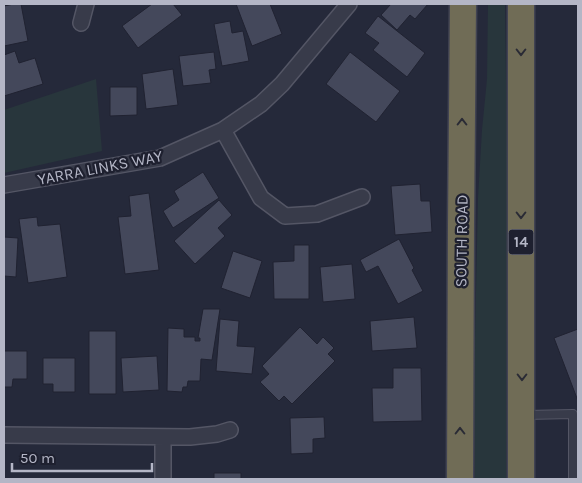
<svg xmlns="http://www.w3.org/2000/svg" width="582" height="483" font-family="Karla,sans-serif">
<style>
.green{fill:#28363c}
.building{fill:#44485b;stroke:#202231}
.lines{fill:none;stroke-linecap:round;stroke-linejoin:round}
.lane-casing{stroke:#545665;stroke-width:10}
.street-casing{stroke:#545665;stroke-width:18}
.highway-casing{stroke:#414352;stroke-width:29}
.lane{stroke:#383b4a;stroke-width:8}
.street{stroke:#383b4a;stroke-width:15}
.highway{stroke:#706c56;stroke-width:26}
.oneway{stroke:#2a2b35}
.labels{text-anchor:middle;stroke-width:4.5;stroke-linejoin:round;paint-order:stroke}
.shield{fill:#1e202f;stroke:#878999;stroke-width:1}
.shield-label{font-size:15px;font-weight:bold;fill:#b4b6c6}
.street-label{font-size:16px;fill:#b4b6c6;stroke:#1e202f}
</style>
<rect width="100%" height="100%" fill="#25293a"/>
<path class="green" d="M488,4h17l2,152 -1,323h-31l-1,-93 4,-188 4,-68 5,-51z
M96,79l6,72 -98,22v-63z"/>
<path class="building" d="M14,4h7l7,37 -24,5v-40z
M152,4h21l9,11 -44,33 -16,-22z
M236,4h34l12,30 -30,12z
M391,4h37l-13,15 -5,-4 -13,15 -16,-15z
M378,16l47,37 -18,24 -34,-27 6,-7 -14,-10z
M230,21l2,12 11,-2 6,30 -27,5 -8,-42z
M15,51l4,12 16,-5 8,26 -39,12v-41z
M214,52l2,17 -7,1 2,13 -28,3 -4,-30z
M350,52l50,39 -24,31 -50,-38z
M173,69l5,36 -32,4 -4,-35z
M110,87h27v28l-27,1z
M203,172l16,26 -46,30 -10,-17 16,-11 -5,-9z
M420,184l1,17h9l2,31 -37,3 -4,-49z
M149,193l10,77 -34,4 -7,-57 13,-1 -2,-20z
M219,200l13,15 -14,13 7,8 -30,28 -21,-23z
M37,217l1,9 22,-2 7,53 -39,6 -9,-64z
M4,237l14,1 -2,39 -12,-1z
M399,239l15,29 -2,2 11,21 -25,13 -20,-38 -12,6 -6,-12z
M294,245h15v54h-35l-1,-37 21,-1z
M233,251l29,10 -12,37 -29,-10z
M352,264l3,35 -32,3 -3,-35z
M203,309h17l-8,51 -11,-1 -1,22h-12l-1,6h-4l-1,5 -15,-1 1,-63 16,1v8h11v4h5v-3h-2z
M414,317l3,31 -45,3 -2,-30z
M220,319l19,2 -2,25 18,1 -3,27 -36,-3z
M300,327l17,17 6,-7 11,11 -6,6 7,7 -43,43 -8,-8 -5,5 -19,-19 9,-8 -7,-8z
M578,329v72l-24,-63z
M89,331h27v63h-27z
M4,351h23v28h-14l-1,8h-8z
M157,356l2,34 -36,2 -2,-34z
M43,358h32v34h-22v-8h-10z
M393,368h28l1,53 -49,1 -1,-34h21z
M324,417l1,21 -12,1v14l-22,1 -1,-36z
M214,473h27v6h-27z"/>
<g class="lines">
<g class="lane-casing">
<path id="lane" d="M526,415l47,-1v65"/>
</g>
<g class="street-casing">
<path id="street" d="M81,23l5,-19
M223,130l38,68 24,18 32,-2 45,-17
M4,185l156,-27 63,-28 38,-26 21,-20 67,-80
M4,435l186,2 27,-3 13,-4
M163,438v41"/>
</g>
<g class="highway-casing">
<path id="highway" d="M460,479l1,-256 2,-219
M521,479v-475"/>
</g>
<use href="#lane" class="lane"/>
<use href="#street" class="street"/>
<use href="#highway" class="highway"/>
</g>
<defs><path id="oneway-chevron" d="M-2-3.5L2.5 0L-2 3.5" fill="none" stroke-width="1.6" stroke-linecap="round" stroke-linejoin="round" transform="scale(1.25)"/></defs>
<g class="oneway">
<use href="#oneway-chevron" transform="translate(521 52) rotate(90)"/>
<use href="#oneway-chevron" transform="translate(462 122) rotate(-90)"/>
<use href="#oneway-chevron" transform="translate(521 215) rotate(90)"/>
<use href="#oneway-chevron" transform="translate(522 377) rotate(90)"/>
<use href="#oneway-chevron" transform="translate(460 431) rotate(-90)"/>
</g>
<g class="labels">
<rect class="shield" x="508.5" y="229.5" width="25" height="25" rx="4"/>
<g class="shield-label">
<text x="521" y="247">14</text>
</g>
<g class="street-label">
<text transform="translate(100 167) rotate(-11)" y="6">YARRA LINKS WAY</text>
<text transform="translate(461 241) rotate(-89)" y="6">SOUTH ROAD</text>
</g>
</g>
<rect width="582" height="483" fill="none" stroke="#b4b6c6" stroke-width="10"/>
<path d="M12 463v8h140v-8" fill="none" stroke="#b4b6c6" stroke-width="2.5"/>
<text x="20" y="463" font-size="15" fill="#b4b6c6" stroke="#1e202f" stroke-width="4" paint-order="stroke">50 m</text>
</svg>
